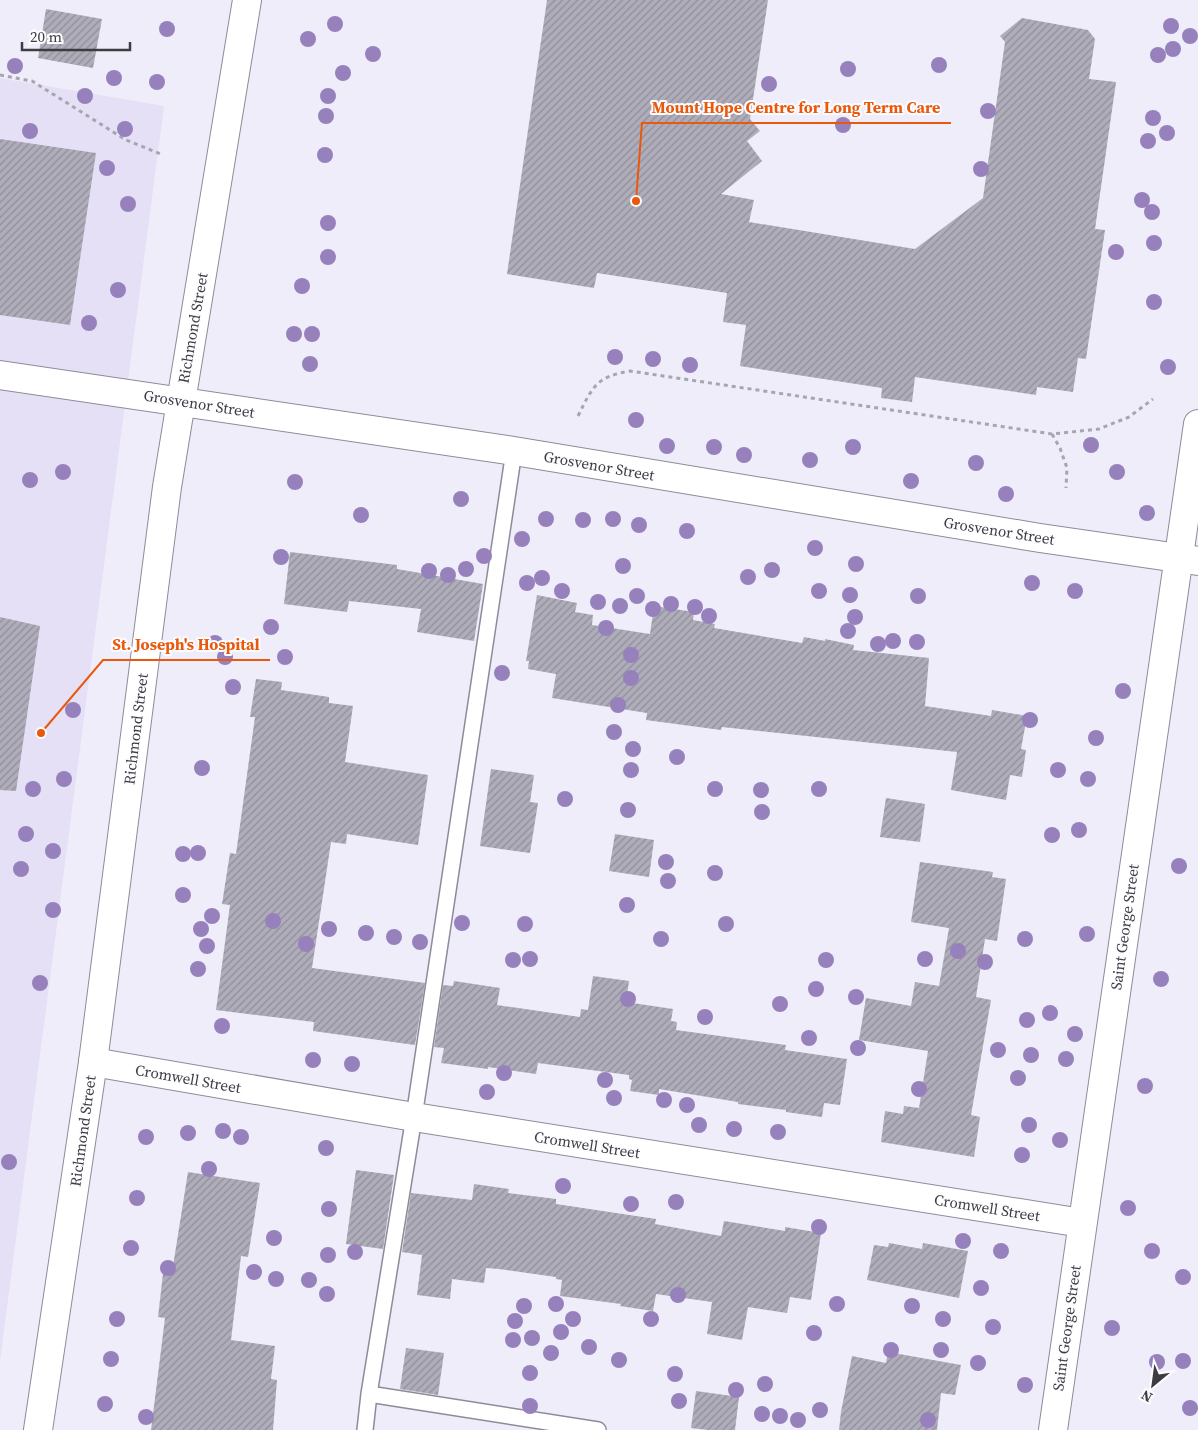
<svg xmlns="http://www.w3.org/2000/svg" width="1198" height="1430" font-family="'Source Serif 4',serif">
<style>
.built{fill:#e5e0f6}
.building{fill:url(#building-hatch)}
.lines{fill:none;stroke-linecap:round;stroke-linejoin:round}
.service-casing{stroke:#8e8b98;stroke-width:18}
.minor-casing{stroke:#8e8b98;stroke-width:30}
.tertiary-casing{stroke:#8e8b98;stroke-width:30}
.secondary-casing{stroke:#8e8b98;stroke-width:30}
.path{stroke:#a7a5af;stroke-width:3;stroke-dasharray:4 4;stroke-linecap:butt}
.service{stroke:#fff;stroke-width:15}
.minor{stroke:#fff;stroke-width:28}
.tertiary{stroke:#fff;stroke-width:28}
.secondary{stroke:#fff;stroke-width:28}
.tree{fill:#9681bc}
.labels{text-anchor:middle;stroke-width:4;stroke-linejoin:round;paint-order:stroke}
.street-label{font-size:15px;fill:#3d3c41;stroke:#fdfcff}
.leader{fill:none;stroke:#e8590c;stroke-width:2}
.callout-dot{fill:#e8590c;stroke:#fdfcff;stroke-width:2}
.callout-label{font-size:16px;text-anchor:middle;font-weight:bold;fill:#e8590c;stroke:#fdfcff;stroke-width:4;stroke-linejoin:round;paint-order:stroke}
</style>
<defs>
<pattern id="building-hatch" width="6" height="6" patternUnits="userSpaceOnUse" patternTransform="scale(1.25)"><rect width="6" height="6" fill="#b0adbb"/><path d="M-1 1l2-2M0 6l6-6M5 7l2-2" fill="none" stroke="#908e9a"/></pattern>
</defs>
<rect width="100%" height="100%" fill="#f0edfb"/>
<path class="built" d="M0,78l164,28 -164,1255z"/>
<path class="building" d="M547,0h221l-18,119 10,12 -13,10 15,20 -41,33 33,6 -5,22 166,27 68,-51 22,-156 -5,-6 22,-18 66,12 7,9 -6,40 27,3 -21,147 10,1 -19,129 -8,-1 -5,34 -36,-5 -1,8 -121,-18 -3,25 -31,-4 1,-10 -142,-22 6,-41 -23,-3 4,-29 -130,-20 -3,15 -87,-14z
M46,9l56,10 -9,49 -55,-10z
M0,139l96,14 -26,172 -70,-10z
M290,552l107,13v4l86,15 -9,57 -57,-9 4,-23 -72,-8 -2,11 -63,-8z
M537,595l40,8 -2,9 18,3 -1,10 58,9 4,-28 40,6 -1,8 22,4 -1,4 88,15 2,-6 21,4v-2l29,6 -1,5 76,8 -4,48 66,10 1,-6 35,6 -6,33 5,1 -4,27 -12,-2 -4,25 -55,-10 6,-38 -235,-25 -1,3 -75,-10 1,-7 -95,-15 4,-24 -28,-5 1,-8h-3z
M0,617l40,9 -24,165 -16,-1z
M256,679l26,3 -1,8 48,7v6l24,3 -8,56 83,13 -10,70 -71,-11 -1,10 -15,-2 -19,126 113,15 -10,62 -102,-14 1,-9 -98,-12 14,-105 -8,-1 8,-51 6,1 19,-137h-5z
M491,769l43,6 -4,27 8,1 -8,50 -50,-7z
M886,798l39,6 -5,38 -40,-5z
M615,834l39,6 -5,37 -40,-6z
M920,862l73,10 -1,5 14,2 -9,62 -12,-2 -9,58 15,3 -20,115 9,2 -6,40 -93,-15 4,-31 18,3 1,-8 15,2 9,-57 -69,-11 7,-42 45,8 4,-24 24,4 10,-58 -38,-6z
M593,976l36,5 -3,21 47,7 -2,12 6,1 -1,8 110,15 -1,5 62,9 -7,46 -16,-2 -2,14 -36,-5v-2l-48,-6v-2l-79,-13v6l-29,-4 2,-11 -3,-1v-4l-91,-12 -2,11 -48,-7v2l-47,-6 3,-15 -10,-1 9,-62 10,1 1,-5 46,7 -3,17 83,12 1,-8 7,1z
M356,1170l38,5 -11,74 -37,-5z
M188,1172l72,11 -12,74 -7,-1 -10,84 44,6 -4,33 6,1 -4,50h-122l14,-112 -7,-1 6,-52 9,1z
M474,1184l35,5 -1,4 48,6v5l100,15 -1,5 66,12 3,-15 61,10v-4l36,6 -10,67 -21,-3 -3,16 -39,-6 -6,33 -35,-6 5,-32 -56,-8 -3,17 -33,-5 1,-2 -61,-8 2,-16 -6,-1v-2l-57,-8 -13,-1 -2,15 -32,-4 -2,20 -33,-4 5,-40 -20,-3 9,-59 61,7z
M889,1243l33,6 1,-6 45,8 -9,47 -92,-18 7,-35 14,2z
M406,1348l38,5 -6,42 -38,-6z
M888,1352l73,13 -6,30 -14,-2 -4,37h-98l2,-18 11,-56 34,7z
M696,1391l43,6 -4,33h-27l-17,-2z"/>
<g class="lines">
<g class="service-casing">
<path id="service" d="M369,1394l45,-277 100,-666
M365,1430l4,-36 229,36"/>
</g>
<g class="minor-casing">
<path id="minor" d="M0,375l514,76 526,87 158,23
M93,1062l321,55 668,106"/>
</g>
<g class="tertiary-casing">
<path id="tertiary" d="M1053,1430l145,-1006"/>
</g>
<g class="secondary-casing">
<path id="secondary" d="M38,1430l55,-368 74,-575 80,-487"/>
</g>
<path class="path" d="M0,75l32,6 94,59 35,14
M578,416c15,-30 18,-39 52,-45l422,63 47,-5 30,-12 24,-18
M1052,434l8,14 7,20 -1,20"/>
<use href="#service" class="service"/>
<use href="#minor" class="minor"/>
<use href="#tertiary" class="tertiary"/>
<use href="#secondary" class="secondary"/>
</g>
<g class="tree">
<circle cx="335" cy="24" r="8"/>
<circle cx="1171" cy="26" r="8"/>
<circle cx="167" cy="29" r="8"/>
<circle cx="1190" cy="36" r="8"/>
<circle cx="308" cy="39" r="8"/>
<circle cx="1173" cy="49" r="8"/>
<circle cx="373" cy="54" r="8"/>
<circle cx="1158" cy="55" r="8"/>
<circle cx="939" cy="65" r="8"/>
<circle cx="15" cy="66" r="8"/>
<circle cx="848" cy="69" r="8"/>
<circle cx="343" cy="73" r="8"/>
<circle cx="114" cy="78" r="8"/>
<circle cx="157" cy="82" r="8"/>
<circle cx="769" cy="84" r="8"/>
<circle cx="85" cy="96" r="8"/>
<circle cx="328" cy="96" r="8"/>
<circle cx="988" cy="111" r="8"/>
<circle cx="326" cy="116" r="8"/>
<circle cx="1153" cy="118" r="8"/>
<circle cx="843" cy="125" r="8"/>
<circle cx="125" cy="129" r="8"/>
<circle cx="30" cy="131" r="8"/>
<circle cx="1167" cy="133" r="8"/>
<circle cx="1148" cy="141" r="8"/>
<circle cx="325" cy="155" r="8"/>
<circle cx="107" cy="168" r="8"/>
<circle cx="981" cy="169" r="8"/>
<circle cx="1142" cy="200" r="8"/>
<circle cx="128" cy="204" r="8"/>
<circle cx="1152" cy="212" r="8"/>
<circle cx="328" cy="223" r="8"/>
<circle cx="1154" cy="243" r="8"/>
<circle cx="1116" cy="252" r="8"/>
<circle cx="328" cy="257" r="8"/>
<circle cx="302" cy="286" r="8"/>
<circle cx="118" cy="290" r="8"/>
<circle cx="1154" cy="302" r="8"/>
<circle cx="89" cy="323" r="8"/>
<circle cx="294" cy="334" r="8"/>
<circle cx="312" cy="334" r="8"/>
<circle cx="615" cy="357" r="8"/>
<circle cx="653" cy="359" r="8"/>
<circle cx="310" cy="364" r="8"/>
<circle cx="690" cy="365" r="8"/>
<circle cx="1168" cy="367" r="8"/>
<circle cx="636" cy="420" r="8"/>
<circle cx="1091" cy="445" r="8"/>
<circle cx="667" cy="446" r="8"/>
<circle cx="714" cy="447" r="8"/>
<circle cx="853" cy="447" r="8"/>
<circle cx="744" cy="455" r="8"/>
<circle cx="810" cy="460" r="8"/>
<circle cx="976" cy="463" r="8"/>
<circle cx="63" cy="472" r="8"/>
<circle cx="1117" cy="472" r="8"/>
<circle cx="30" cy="480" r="8"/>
<circle cx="911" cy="481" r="8"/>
<circle cx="295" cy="482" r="8"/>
<circle cx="1006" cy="494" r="8"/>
<circle cx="461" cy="499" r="8"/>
<circle cx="1147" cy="513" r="8"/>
<circle cx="361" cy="515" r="8"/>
<circle cx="546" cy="519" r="8"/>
<circle cx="613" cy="519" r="8"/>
<circle cx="583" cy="520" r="8"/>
<circle cx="639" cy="525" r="8"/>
<circle cx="687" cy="531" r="8"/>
<circle cx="522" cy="539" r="8"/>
<circle cx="815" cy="548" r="8"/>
<circle cx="484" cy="556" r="8"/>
<circle cx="281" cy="557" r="8"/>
<circle cx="856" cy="564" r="8"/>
<circle cx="623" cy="566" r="8"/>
<circle cx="466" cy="569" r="8"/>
<circle cx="772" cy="570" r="8"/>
<circle cx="429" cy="571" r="8"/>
<circle cx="448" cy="575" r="8"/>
<circle cx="748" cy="577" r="8"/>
<circle cx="542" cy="578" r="8"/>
<circle cx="527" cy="583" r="8"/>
<circle cx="1032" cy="583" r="8"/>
<circle cx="562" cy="591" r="8"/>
<circle cx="819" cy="591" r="8"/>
<circle cx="1075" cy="591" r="8"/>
<circle cx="850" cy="595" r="8"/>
<circle cx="637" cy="596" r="8"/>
<circle cx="918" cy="596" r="8"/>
<circle cx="598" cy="602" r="8"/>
<circle cx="671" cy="604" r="8"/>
<circle cx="620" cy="606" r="8"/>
<circle cx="695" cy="607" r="8"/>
<circle cx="653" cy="609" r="8"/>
<circle cx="709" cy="616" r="8"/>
<circle cx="855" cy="617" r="8"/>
<circle cx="271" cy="627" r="8"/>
<circle cx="606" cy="628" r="8"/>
<circle cx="848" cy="631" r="8"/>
<circle cx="893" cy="641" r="8"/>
<circle cx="917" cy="642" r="8"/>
<circle cx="215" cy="643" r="8"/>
<circle cx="878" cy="644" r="8"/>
<circle cx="631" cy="655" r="8"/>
<circle cx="225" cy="657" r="8"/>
<circle cx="285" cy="657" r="8"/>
<circle cx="502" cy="673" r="8"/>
<circle cx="631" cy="678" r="8"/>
<circle cx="233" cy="687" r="8"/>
<circle cx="1123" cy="691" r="8"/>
<circle cx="618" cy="705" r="8"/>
<circle cx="73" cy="710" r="8"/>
<circle cx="1030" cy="720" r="8"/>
<circle cx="614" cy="732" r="8"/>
<circle cx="1096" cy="738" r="8"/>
<circle cx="633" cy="749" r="8"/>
<circle cx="677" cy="757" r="8"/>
<circle cx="202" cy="768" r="8"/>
<circle cx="631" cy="770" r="8"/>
<circle cx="1058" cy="770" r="8"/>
<circle cx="64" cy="779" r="8"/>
<circle cx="1088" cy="779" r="8"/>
<circle cx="33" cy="789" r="8"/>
<circle cx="715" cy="789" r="8"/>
<circle cx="819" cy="789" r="8"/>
<circle cx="761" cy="790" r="8"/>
<circle cx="565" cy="799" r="8"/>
<circle cx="628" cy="810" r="8"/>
<circle cx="762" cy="812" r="8"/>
<circle cx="1079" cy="830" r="8"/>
<circle cx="26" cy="834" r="8"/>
<circle cx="1052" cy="835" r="8"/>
<circle cx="53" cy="851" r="8"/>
<circle cx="198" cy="853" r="8"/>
<circle cx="183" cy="854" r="8"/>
<circle cx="666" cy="862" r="8"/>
<circle cx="1179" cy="866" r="8"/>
<circle cx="21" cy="869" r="8"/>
<circle cx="715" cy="873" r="8"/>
<circle cx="668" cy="881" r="8"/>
<circle cx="183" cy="895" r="8"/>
<circle cx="627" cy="905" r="8"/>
<circle cx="53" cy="910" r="8"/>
<circle cx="212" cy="916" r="8"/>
<circle cx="273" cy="921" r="8"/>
<circle cx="462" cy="923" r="8"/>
<circle cx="525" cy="924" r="8"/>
<circle cx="726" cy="924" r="8"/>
<circle cx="201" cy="929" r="8"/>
<circle cx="329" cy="929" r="8"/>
<circle cx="366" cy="933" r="8"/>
<circle cx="1087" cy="934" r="8"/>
<circle cx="394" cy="937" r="8"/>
<circle cx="661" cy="939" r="8"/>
<circle cx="1025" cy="939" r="8"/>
<circle cx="420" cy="942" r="8"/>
<circle cx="306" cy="944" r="8"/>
<circle cx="207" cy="946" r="8"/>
<circle cx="958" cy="951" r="8"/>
<circle cx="530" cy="959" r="8"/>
<circle cx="925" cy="959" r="8"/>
<circle cx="513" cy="960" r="8"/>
<circle cx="826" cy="960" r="8"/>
<circle cx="985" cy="962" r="8"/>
<circle cx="198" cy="969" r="8"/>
<circle cx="1161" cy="979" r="8"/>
<circle cx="40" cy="983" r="8"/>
<circle cx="816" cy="989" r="8"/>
<circle cx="856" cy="997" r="8"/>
<circle cx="628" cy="999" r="8"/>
<circle cx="780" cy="1004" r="8"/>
<circle cx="1050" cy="1013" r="8"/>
<circle cx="705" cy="1017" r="8"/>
<circle cx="1027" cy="1020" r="8"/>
<circle cx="222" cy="1026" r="8"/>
<circle cx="1075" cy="1034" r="8"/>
<circle cx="809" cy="1038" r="8"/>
<circle cx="858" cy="1048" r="8"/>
<circle cx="998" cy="1050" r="8"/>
<circle cx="1031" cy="1055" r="8"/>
<circle cx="1066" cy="1059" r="8"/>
<circle cx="313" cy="1060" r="8"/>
<circle cx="352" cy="1064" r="8"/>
<circle cx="504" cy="1073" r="8"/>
<circle cx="1018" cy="1078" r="8"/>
<circle cx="605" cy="1080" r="8"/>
<circle cx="1145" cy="1086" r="8"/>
<circle cx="919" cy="1089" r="8"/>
<circle cx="487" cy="1092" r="8"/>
<circle cx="614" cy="1098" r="8"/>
<circle cx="664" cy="1100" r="8"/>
<circle cx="687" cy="1105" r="8"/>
<circle cx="699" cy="1125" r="8"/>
<circle cx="1029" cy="1125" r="8"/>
<circle cx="734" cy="1129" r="8"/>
<circle cx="223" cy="1131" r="8"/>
<circle cx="778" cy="1132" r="8"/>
<circle cx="188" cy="1133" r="8"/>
<circle cx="146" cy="1137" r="8"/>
<circle cx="241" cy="1137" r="8"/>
<circle cx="1060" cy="1140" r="8"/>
<circle cx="326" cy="1148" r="8"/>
<circle cx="1022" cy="1155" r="8"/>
<circle cx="9" cy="1162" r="8"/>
<circle cx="209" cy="1169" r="8"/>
<circle cx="563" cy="1186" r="8"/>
<circle cx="137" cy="1198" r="8"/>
<circle cx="676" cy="1202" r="8"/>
<circle cx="631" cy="1204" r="8"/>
<circle cx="1128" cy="1208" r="8"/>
<circle cx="329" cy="1209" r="8"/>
<circle cx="819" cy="1227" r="8"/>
<circle cx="274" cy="1238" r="8"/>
<circle cx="963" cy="1241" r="8"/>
<circle cx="131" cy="1248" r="8"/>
<circle cx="1001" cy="1251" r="8"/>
<circle cx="1152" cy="1251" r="8"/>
<circle cx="355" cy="1252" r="8"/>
<circle cx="328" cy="1255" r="8"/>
<circle cx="168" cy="1268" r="8"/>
<circle cx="254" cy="1272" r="8"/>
<circle cx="1183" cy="1277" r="8"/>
<circle cx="276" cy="1279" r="8"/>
<circle cx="309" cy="1280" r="8"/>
<circle cx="981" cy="1288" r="8"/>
<circle cx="327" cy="1294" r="8"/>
<circle cx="678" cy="1295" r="8"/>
<circle cx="556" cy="1304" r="8"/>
<circle cx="837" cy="1304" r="8"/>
<circle cx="524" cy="1306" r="8"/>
<circle cx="912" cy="1306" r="8"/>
<circle cx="117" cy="1319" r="8"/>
<circle cx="573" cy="1319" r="8"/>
<circle cx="651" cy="1319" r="8"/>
<circle cx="943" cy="1319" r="8"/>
<circle cx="515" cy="1321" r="8"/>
<circle cx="993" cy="1327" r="8"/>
<circle cx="1112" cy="1328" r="8"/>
<circle cx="561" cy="1332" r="8"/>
<circle cx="814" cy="1333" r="8"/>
<circle cx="532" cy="1338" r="8"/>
<circle cx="513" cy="1340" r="8"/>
<circle cx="589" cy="1347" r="8"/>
<circle cx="891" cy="1350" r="8"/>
<circle cx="941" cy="1350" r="8"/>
<circle cx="551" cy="1353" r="8"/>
<circle cx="111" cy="1359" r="8"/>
<circle cx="619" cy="1360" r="8"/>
<circle cx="1183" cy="1361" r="8"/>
<circle cx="1157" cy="1362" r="8"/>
<circle cx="978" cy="1363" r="8"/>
<circle cx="530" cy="1373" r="8"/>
<circle cx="675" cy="1374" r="8"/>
<circle cx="765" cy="1384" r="8"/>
<circle cx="1025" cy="1385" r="8"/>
<circle cx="736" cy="1390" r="8"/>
<circle cx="679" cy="1401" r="8"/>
<circle cx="105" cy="1404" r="8"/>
<circle cx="530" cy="1406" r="8"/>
<circle cx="1190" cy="1408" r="8"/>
<circle cx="820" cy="1410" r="8"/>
<circle cx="762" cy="1414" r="8"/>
<circle cx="780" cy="1416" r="8"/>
<circle cx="146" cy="1417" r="8"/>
<circle cx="798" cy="1420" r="8"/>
<circle cx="928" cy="1420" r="8"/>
</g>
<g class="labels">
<g class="street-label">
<text transform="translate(193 328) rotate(-80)" y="5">Richmond Street</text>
<text transform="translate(199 404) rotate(9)" y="5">Grosvenor Street</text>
<text transform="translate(599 466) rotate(10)" y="5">Grosvenor Street</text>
<text transform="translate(999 531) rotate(9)" y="5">Grosvenor Street</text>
<text transform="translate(136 729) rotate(-83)" y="5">Richmond Street</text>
<text transform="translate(1125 927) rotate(-82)" y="5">Saint George Street</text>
<text transform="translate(188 1079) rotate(10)" y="5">Cromwell Street</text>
<text transform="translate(83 1131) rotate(-82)" y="5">Richmond Street</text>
<text transform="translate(587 1145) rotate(9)" y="5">Cromwell Street</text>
<text transform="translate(987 1208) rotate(9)" y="5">Cromwell Street</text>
<text transform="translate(1067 1328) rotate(-82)" y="5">Saint George Street</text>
</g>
</g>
<path class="leader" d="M636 201L642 123H951M41 733L103 660H270"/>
<g class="callout-dot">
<circle cx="636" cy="201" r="5"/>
<circle cx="41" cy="733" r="5"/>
</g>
<g class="callout-label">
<text x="796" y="113">Mount Hope Centre for Long Term Care</text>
<text x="186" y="650">St. Joseph's Hospital</text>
</g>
<g transform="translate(1153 1385) rotate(209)" stroke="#fdfcff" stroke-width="4" paint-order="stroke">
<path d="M0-4L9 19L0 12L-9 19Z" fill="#3d3c41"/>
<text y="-8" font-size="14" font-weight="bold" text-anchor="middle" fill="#3d3c41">N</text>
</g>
<path d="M22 42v8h108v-8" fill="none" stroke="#3d3c41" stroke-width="2.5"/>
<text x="30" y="42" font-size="15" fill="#3d3c41" stroke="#fdfcff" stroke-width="4" paint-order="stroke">20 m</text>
</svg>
